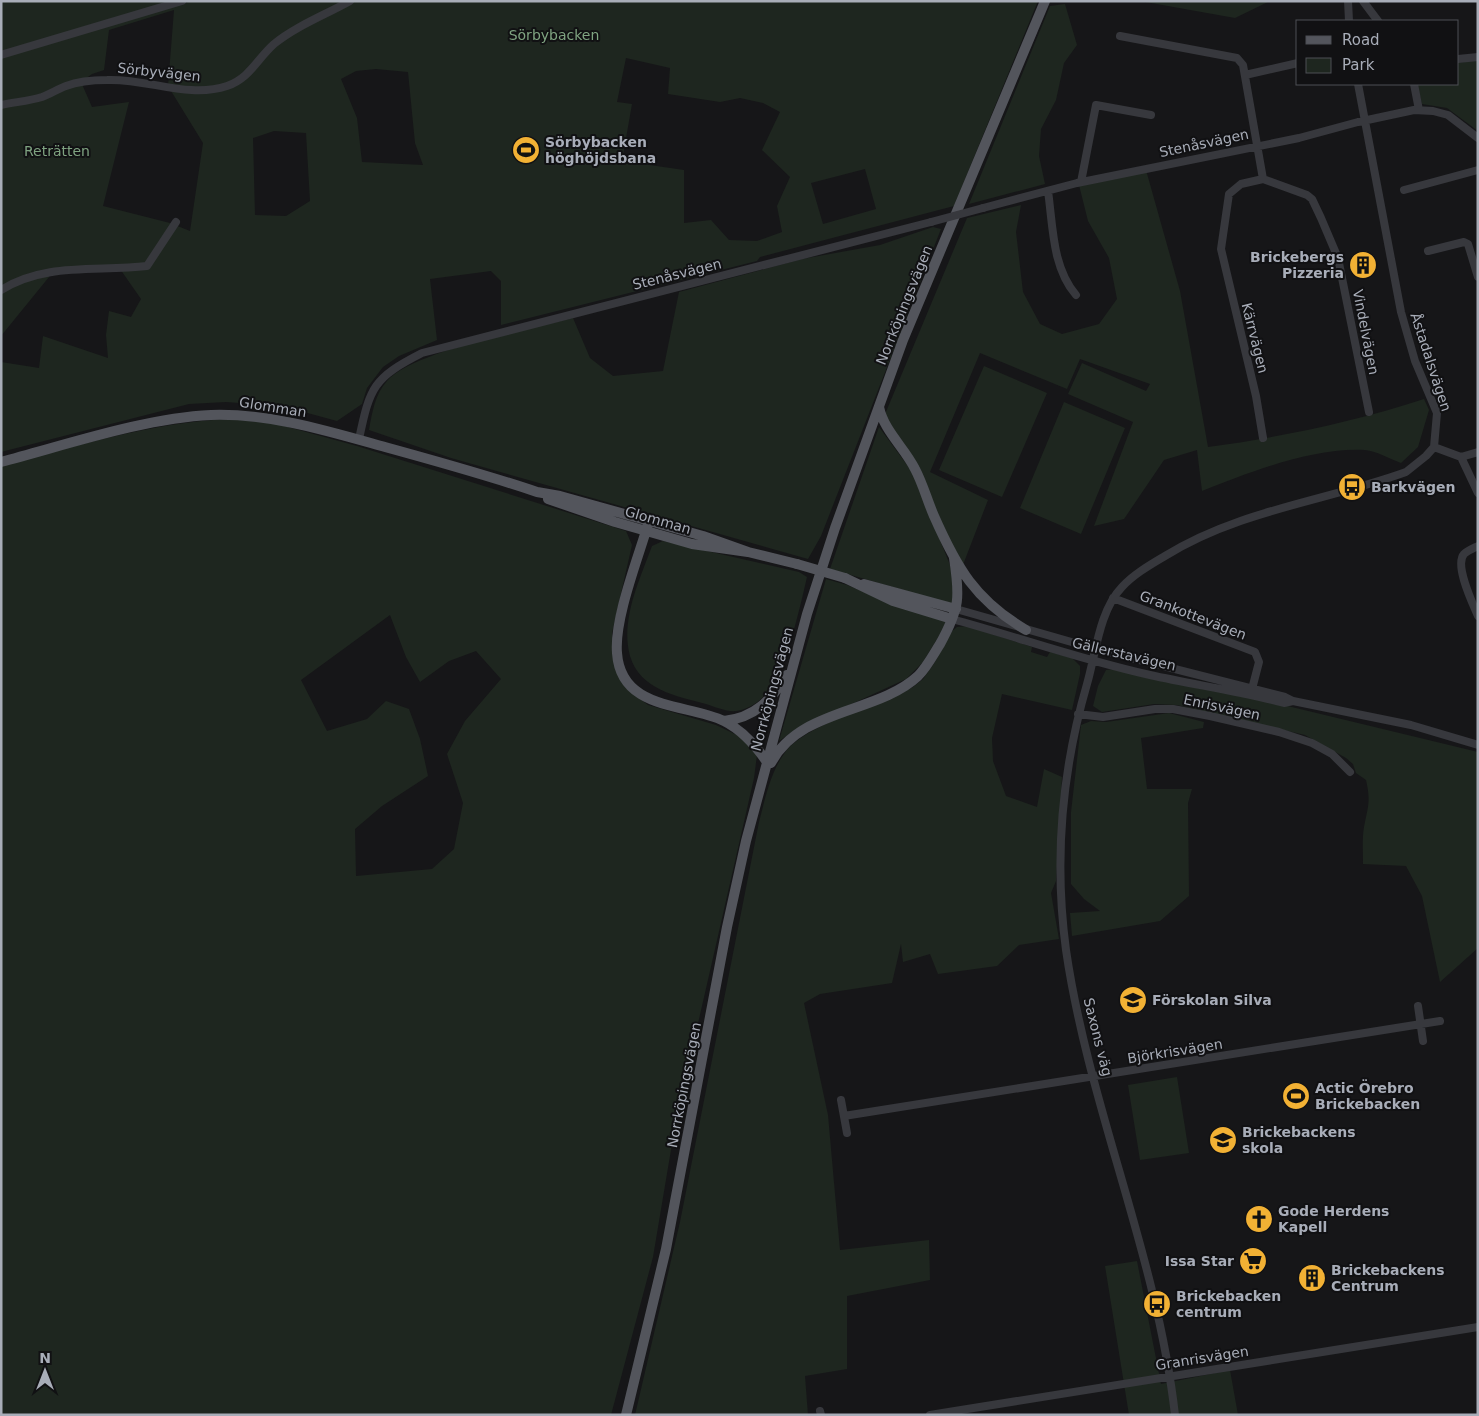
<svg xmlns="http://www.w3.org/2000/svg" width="1479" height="1416" font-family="'DejaVu Sans',sans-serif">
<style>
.green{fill:#1e261f;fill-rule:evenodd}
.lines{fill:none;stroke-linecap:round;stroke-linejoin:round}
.minor{stroke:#37383d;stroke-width:8}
.major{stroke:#53555c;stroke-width:10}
.minor-bridge{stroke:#37383d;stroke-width:8}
.major-bridge{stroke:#53555c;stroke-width:10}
.labels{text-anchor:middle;stroke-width:4;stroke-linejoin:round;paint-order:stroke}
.park-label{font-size:14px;fill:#7fa381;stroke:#111113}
.street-label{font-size:14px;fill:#a8adb8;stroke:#111113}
.poi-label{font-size:14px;font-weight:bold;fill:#a8adb8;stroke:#111113;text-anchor:start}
</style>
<rect width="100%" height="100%" fill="#161618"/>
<path class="green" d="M1,1h169l-169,53z
M192,1h846l-84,205 -194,51 -3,4 -256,64v-44l-10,-10 -61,8 7,61 -38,16 -16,11 -16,21 -5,16 -25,17 -44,-12 -26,-4 -41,-3 -37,2 -188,48v-90l38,6 4,-32 65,22 -2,-23 3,-24 22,6 10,-18 -23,-33 -67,3 -2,8 -48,59v-278zM174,10l-6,76 35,57 -13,88 -20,-8 -67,-17 26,-104 -37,5 -11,-25 11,-8 12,-4 5,-40zM626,58l44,10 -2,26 52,8 20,-4 23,5 17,9 -18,38 28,27 -13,29 5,26 -25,9 -28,-1 -18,-20 -27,3v-53l-62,-9 10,-57 -15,-2zM376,69l32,3 7,71 8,22 -61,-3 -5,-44 -16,-39 15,-8zM274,131l32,2 4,68 -24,15 -31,-1 -2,-77zM865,169l11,40 -53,15 -12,-41z
M1140,1h130l-35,17z
M1065,4l12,41 -13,18 -8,37 -15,29 -2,27 6,28 -76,20 81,-198z
M1478,60v71l-31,-23 -25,-4 -5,-20h41v-21z
M1146,170l34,121 28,156c74,-10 145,-25 216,-48l5,11 -11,37 -17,16c-11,-4 -24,-12 -36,-13 -52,-3 -115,22 -163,41l-5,-41 -33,10 -40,59 -30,7 39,-104 -65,-28 14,-31 64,28 4,-7 -70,-25 -13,30 -87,-36 -50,119 58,28 -27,70 -49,-112 -29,-39 84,-201 54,-13 -5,27 7,60 17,32 22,10 37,-10 18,-25 -8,-41 -21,-37 -9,-36z
M933,227l8,2 -120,307 -13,23 -357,-101 -82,-28c3,-17 6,-36 18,-49 26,-30 144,-52 186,-63l17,40 23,18 50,-5 16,-79 123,-33 78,-14z
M984,366l63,27 -45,104 -63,-27z
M1064,402l61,26 -44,106 -61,-26z
M231,419l46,5 80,22 269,85 6,14 -20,88 3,30 16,29 17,13 68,20 27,13 14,17 -3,23 -78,342 -23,137 -42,158h-610v-949c76,-20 151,-44 230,-47zM390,615l16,42 14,25 29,-21 27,-10 25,28 -36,42 -18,33 16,49 -9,46 -22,20 -76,7 -1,-47 27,-23 46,-30 -8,-37 -11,-30 -23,-8 -19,18 -40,12 -26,-51z
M879,427l34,46 37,92 5,19 -3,20 -122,-35z
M663,541l136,31 8,5c-8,34 -21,96 -45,121 -6,6 -17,12 -26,13 -9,1 -21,-4 -30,-7 -29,-8 -66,-14 -76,-48 -10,-36 10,-77 22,-110z
M826,579l21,6 53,22 45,13v6l-22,36 -17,17 -111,51 -16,11z
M968,626l64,21 -1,5 16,5 3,-5 22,6 8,8v8l-8,36 -70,-16 -10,44 1,23 13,35 31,11 7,-38 18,8 -6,104 -5,12 8,46 -40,6 -22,21 -59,8 -8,-20 -27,8 -2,-18 -9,39 -72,11 -16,9 24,112 12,135 89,-10 1,40 -83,16v73l-42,7 3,39h-173l45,-193 79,-400c6,-22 11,-49 25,-68 20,-30 95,-48 129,-67l10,-8 12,-17 17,-31 5,-4z
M1114,669l128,26 236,57v196l-38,34 -18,-86 -16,-30 -43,-2c0,-12 -1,-25 1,-37 4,-21 7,-25 2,-47l-10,-7 -3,-9 -7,-6 -41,-23 -128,-30 -23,-1 -52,8 -9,-6 5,-20 8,-16z
M1169,713l35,9 -1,6 -62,10 6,51h45l-4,14 1,93 -29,25 -88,15 -2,-23 30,-2 -16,-12 -13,-15v-72l10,-87 10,-4 15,1z
M1177,1077l12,76 -49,7 -12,-75z
M1137,1261l24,123 69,-14 8,45h-109l-24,-149z"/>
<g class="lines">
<path class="minor" d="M1348,1l1,20
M1363,1l15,20
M1120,36l117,22 6,7 20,114 44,16 5,4 9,19 17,40 31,154
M1,55l181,-54
M1458,59l20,-2
M1245,75l53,-12
M1414,84l5,26
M1,105c14,-3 28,-4 41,-8 8,-3 16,-8 24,-11 13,-5 28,-6 41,-6 40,-2 81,19 120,6 23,-8 30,-27 47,-42 22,-18 51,-29 76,-43
M1081,182l15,-77 55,10
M1404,190l74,-20
M1048,191c5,35 4,76 28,104
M983,208l94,-25 222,-45 59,-16 56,-12 19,1 15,4 30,23
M1428,251l36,-9 4,2 10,33
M1,290c45,-28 95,-18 146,-24l29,-44
M1263,438l-7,-42 -35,-147 8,-55 12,-10 22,-5
M359,439c11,-52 14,-61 63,-86l509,-131
M1434,447l27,10
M1461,457l17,36
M1461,457l17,-5
M1478,546c-4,2 -11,5 -14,8 -10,11 9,50 14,62
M1113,598l142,54 4,10 -7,27
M956,609l140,40 189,48 8,4 118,24 67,20
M952,619c66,18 130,41 198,56 45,10 89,16 134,28l9,-2
M1078,714l25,3 52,-8h18l37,7 69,16 33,11 20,11 18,18
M1418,1006l5,35
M841,1100l6,33
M844,1116l596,-95
M820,1411l1,4
M930,1415l548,-88
M1175,1415c-18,-160 -86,-307 -109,-465 -12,-89 -4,-180 21,-266 9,-31 12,-73 35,-97 12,-13 28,-22 43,-31 74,-46 161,-55 241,-84l20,-16 8,-9 3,-34 -22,-52 -14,-49 -43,-228"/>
<path class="major" d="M879,407c5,24 25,40 36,62 8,15 12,31 19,47 23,52 41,84 92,114
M1,462c65,-17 144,-44 210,-47 59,-2 117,16 174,32 51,14 102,28 152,45l23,4 143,40 45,16
M548,499l67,23 77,22 56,8 49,12
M649,521c-10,35 -35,97 -32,132 4,58 69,50 107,68 18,9 32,25 43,41
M845,578l48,23 59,18
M864,584l92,25
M724,721c31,-3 47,-21 63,-46
M771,763c29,-55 106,-49 147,-87 9,-9 15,-21 22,-32 20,-36 20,-47 14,-86
M626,1415l40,-166 61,-322 19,-86 61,-227 28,-86 68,-188 142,-339"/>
<path class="minor-bridge" d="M931,222l52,-14"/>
<path class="major-bridge" d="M797,564l48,14"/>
</g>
<defs>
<g id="stadium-disc" transform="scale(1.4375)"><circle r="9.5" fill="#f2b134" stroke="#111113"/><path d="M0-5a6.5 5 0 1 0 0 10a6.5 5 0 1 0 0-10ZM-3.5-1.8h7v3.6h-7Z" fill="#111"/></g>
<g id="building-disc" transform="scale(1.4375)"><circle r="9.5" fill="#f2b134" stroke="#111113"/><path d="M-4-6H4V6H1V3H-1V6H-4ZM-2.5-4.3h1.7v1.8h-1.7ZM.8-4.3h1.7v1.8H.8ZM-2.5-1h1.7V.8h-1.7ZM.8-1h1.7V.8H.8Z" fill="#111"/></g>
<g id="bus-disc" transform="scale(1.4375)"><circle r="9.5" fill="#f2b134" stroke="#111113"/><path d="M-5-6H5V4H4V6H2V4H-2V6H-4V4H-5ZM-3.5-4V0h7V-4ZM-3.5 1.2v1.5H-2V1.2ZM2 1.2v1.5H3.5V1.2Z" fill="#111"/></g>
<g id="school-disc" transform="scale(1.4375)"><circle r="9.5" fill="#f2b134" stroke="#111113"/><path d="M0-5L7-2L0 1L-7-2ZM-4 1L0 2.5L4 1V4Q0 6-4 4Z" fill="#111"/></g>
<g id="church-disc" transform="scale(1.4375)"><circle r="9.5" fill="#f2b134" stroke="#111113"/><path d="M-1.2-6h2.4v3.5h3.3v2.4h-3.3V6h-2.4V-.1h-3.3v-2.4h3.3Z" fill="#111"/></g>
<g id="supermarket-disc" transform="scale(1.4375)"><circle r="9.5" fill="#f2b134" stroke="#111113"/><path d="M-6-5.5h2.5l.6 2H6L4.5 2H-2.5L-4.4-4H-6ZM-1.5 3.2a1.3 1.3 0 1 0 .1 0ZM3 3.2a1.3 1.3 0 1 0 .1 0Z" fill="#111"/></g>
</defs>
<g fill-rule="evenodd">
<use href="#stadium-disc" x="526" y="150"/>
<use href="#building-disc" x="1363" y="265"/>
<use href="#bus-disc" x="1352" y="487"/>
<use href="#school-disc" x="1133" y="1000"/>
<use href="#stadium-disc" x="1296" y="1096"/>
<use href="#school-disc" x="1223" y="1140"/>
<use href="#church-disc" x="1259" y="1219"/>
<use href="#supermarket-disc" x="1253" y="1261"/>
<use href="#building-disc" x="1312" y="1278"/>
<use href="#bus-disc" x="1157" y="1304"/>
</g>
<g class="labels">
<g class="park-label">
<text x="554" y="40">Sörbybacken</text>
<text x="57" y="156">Reträtten</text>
</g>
<g class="street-label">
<text transform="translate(159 72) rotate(6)" y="5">Sörbyvägen</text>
<text transform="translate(1204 143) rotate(-12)" y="5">Stenåsvägen</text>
<text transform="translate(677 274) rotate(-14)" y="5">Stenåsvägen</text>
<text transform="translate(904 305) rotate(-68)" y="5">Norrköpingsvägen</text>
<text transform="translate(1366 332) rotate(79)" y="5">Vindelvägen</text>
<text transform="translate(1255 338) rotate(76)" y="5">Kärrvägen</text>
<text transform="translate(1431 362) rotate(72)" y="5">Åstadalsvägen</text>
<text transform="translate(273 407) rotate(9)" y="5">Glomman</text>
<text transform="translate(658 520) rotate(16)" y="5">Glomman</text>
<text transform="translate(1193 615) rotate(21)" y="5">Grankottevägen</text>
<text transform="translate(1124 654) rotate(13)" y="5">Gällerstavägen</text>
<text transform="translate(772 689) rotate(-75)" y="5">Norrköpingsvägen</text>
<text transform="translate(1222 707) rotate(12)" y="5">Enrisvägen</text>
<text transform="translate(1098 1037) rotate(76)" y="5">Saxons väg</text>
<text transform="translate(1175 1051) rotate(-9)" y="5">Björkrisvägen</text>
<text transform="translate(684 1085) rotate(-79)" y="5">Norrköpingsvägen</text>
<text transform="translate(1202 1358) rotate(-9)" y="5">Granrisvägen</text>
</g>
<g class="poi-label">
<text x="545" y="147">Sörbybacken<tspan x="545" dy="16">höghöjdsbana</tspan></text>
<text x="1344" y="262" text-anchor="end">Brickebergs<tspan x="1344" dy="16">Pizzeria</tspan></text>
<text x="1371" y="492">Barkvägen</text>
<text x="1152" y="1005">Förskolan Silva</text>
<text x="1315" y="1093">Actic Örebro<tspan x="1315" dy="16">Brickebacken</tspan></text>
<text x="1242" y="1137">Brickebackens<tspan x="1242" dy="16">skola</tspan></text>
<text x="1278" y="1216">Gode Herdens<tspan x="1278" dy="16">Kapell</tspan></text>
<text x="1234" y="1266" text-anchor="end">Issa Star</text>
<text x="1331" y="1275">Brickebackens<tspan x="1331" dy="16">Centrum</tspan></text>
<text x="1176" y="1301">Brickebacken<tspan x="1176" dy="16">centrum</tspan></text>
</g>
</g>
<rect width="1479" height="1416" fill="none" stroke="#a8adb8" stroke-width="5"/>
<rect x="1296" y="20" width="162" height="65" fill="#111113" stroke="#4d4f55"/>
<rect x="1306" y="36" width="25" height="8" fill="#53555c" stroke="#4d4f55"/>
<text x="1342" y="45" font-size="15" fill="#a8adb8">Road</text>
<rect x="1306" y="58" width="25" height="15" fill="#1e261f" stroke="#4d4f55"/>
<text x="1342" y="70" font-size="15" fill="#a8adb8">Park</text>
<g transform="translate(45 1371)" stroke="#111113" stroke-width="4" paint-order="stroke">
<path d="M0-4L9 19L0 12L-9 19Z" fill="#a8adb8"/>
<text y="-8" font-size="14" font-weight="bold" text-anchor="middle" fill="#a8adb8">N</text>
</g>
</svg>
